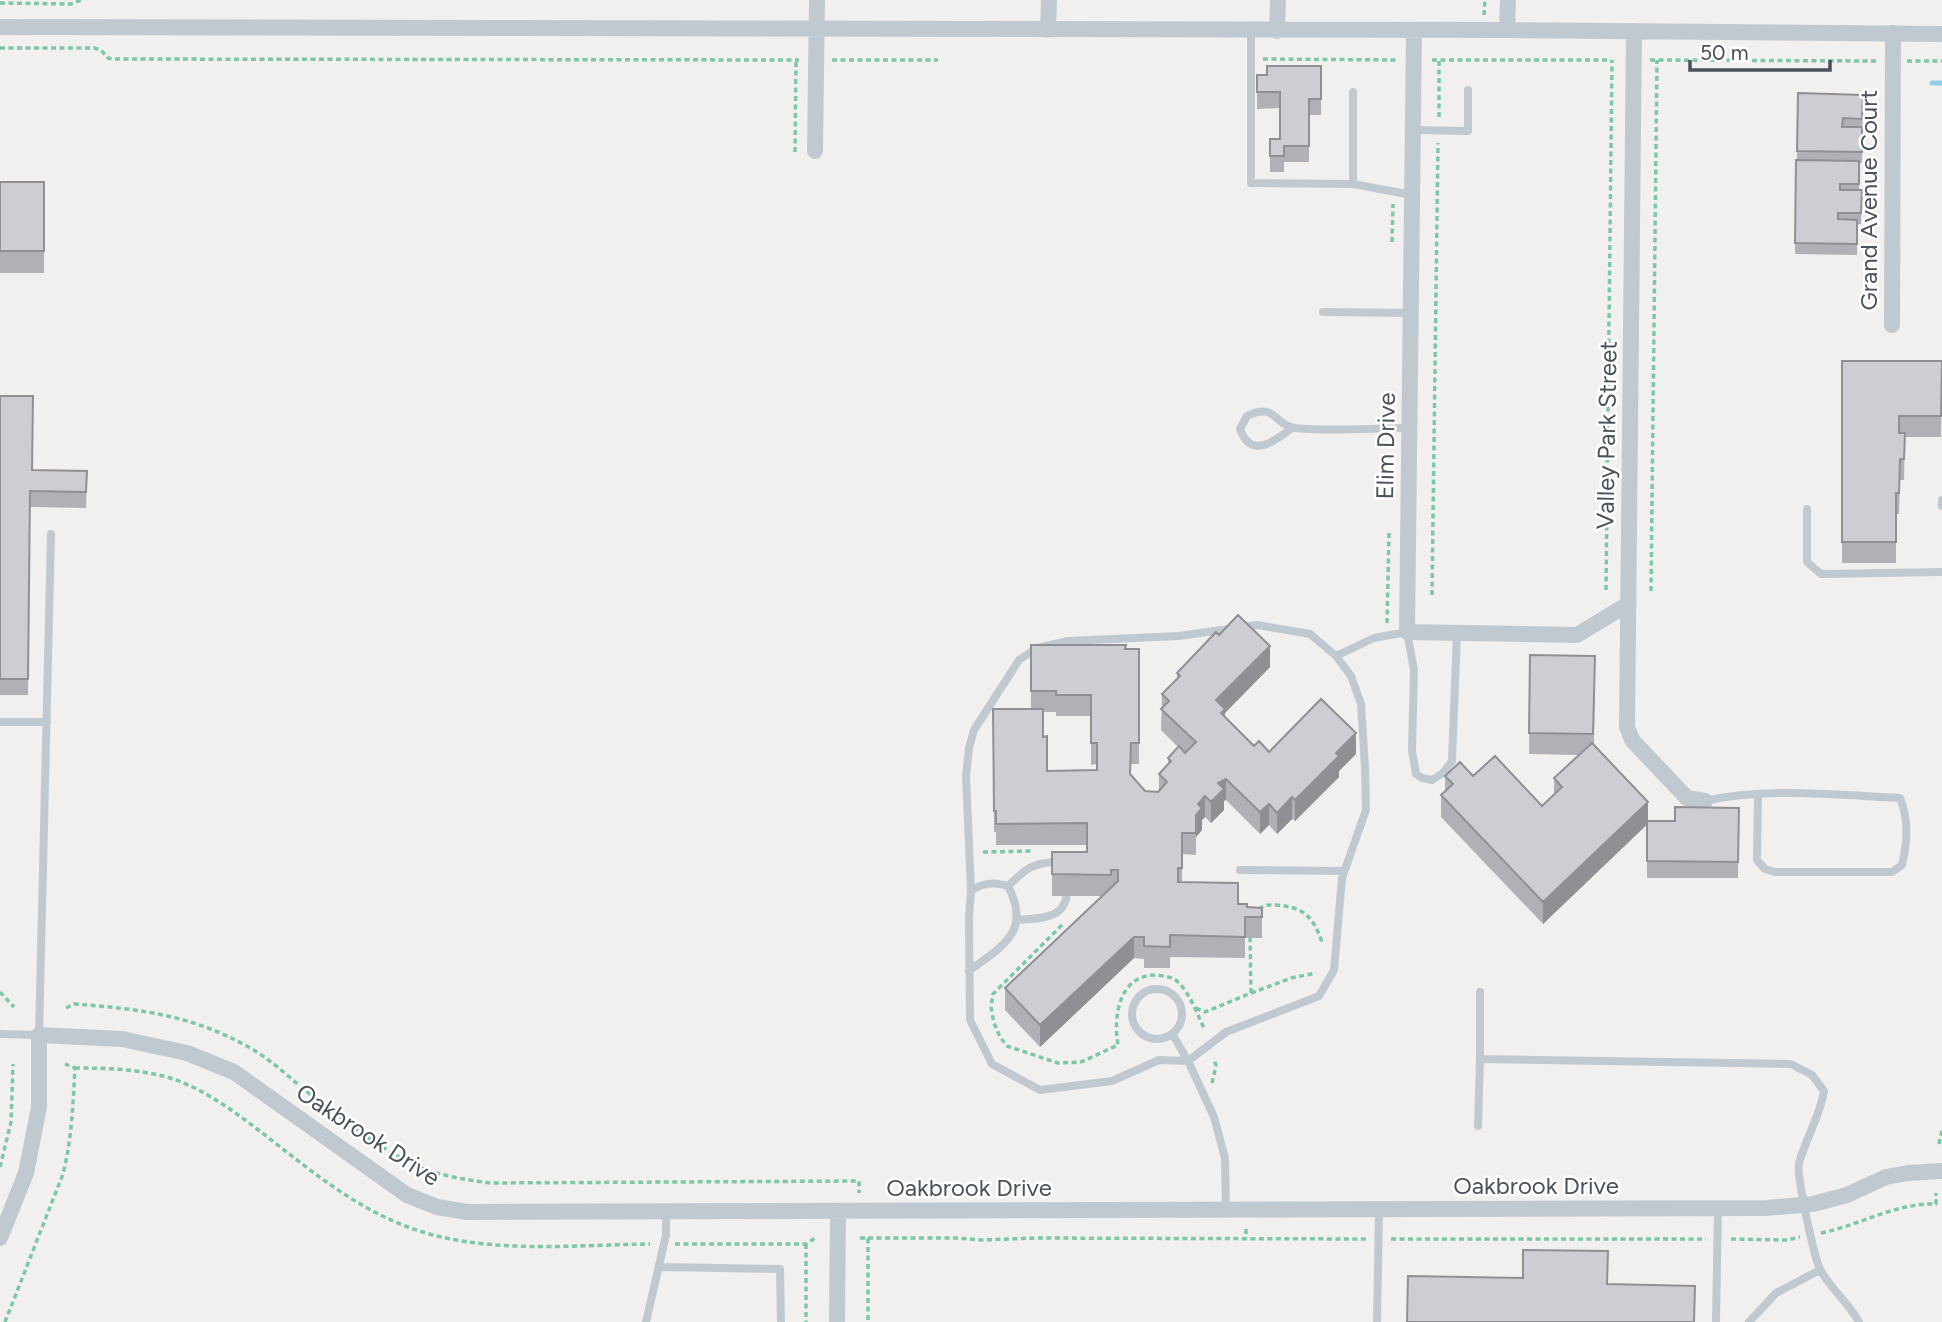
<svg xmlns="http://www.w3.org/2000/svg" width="1942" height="1322" font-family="Figtree,sans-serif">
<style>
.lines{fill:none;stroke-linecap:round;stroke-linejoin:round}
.stream{stroke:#92cfe5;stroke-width:5}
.path{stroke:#7cc7a7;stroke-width:3.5;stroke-dasharray:5 3.5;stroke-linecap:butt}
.service{stroke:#c1c9d0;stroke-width:8}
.minor{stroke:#c1c9d0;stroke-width:16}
.wall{fill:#b0b1b6;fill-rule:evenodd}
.shaded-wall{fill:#909094}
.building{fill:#cdced4;stroke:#909094;stroke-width:2}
.labels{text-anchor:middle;stroke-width:5;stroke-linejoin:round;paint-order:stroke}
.street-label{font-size:24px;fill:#49515b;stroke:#fff}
</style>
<rect width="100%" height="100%" fill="#f2f0ef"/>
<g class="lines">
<path class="stream" d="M1932,83h10"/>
<path class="path" d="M0,3l71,1 10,-4
M1484,15l1,-15
M0,48h94l7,2 7,8 5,1 686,1
M1263,59l136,1
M832,60h106
M1432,60h179
M1650,60l229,1
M1907,61h35
M1439,117v-57
M795,152l1,-92
M1392,242l1,-38
M1606,590l6,-530
M1651,591l6,-531
M1432,595l6,-452
M1387,623l2,-90
M983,852l51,-1
M1259,909c6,-5 9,-4 17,-4 27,2 37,11 46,37
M1062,925l-69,69 -2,13 3,16 6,14 7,9 51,17 23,-1 37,-17c-5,-29 1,-71 39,-70 8,1 16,2 21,7 13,13 19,32 27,48
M0,992l14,15
M1251,993l40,-15 25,-5
M66,1008l8,-4c67,5 119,11 178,45 22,13 40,31 59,46 29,22 60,47 92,64 26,15 57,20 87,24l369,-2v12
M1196,1008l9,4 46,-19 -1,-59
M75,1068c32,0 64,1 95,10 35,11 66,35 95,57 45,35 89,72 143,92 74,28 163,18 242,17
M1212,1083l4,-17 -2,-8
M1939,1144l3,-14
M0,1167l11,-45 2,-58
M1246,1229v9
M1821,1233c40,-8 73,-30 115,-29v-11
M860,1238h8v84
M868,1238h88l27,2 52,-2 331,1
M1391,1239h315
M1731,1239l56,1 13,-3
M675,1244h131l9,-6
M806,1244v78
M5,1322l58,-148c9,-36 10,-70 12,-106l-10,-4"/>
<path class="service" d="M1251,31v152l102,1v-92
M1413,130l55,1v-41
M1353,184l59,11
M1323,312l88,1
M1292,428c-17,13 -41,32 -52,1l7,-13c29,-14 27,9 48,12 38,4 77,0 114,0
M1942,500v6
M1807,509v53l14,12 121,-2
M1336,656l38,-18 33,-6 7,38 -2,81 4,23 6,4 10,2 11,-7 9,-12 5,-128
M0,722h47
M1705,801c62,-14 131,-6 195,-3 9,21 7,46 2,67l-10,7h-117l-10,-3 -8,-9 1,-66
M1240,870l104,1
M1008,886c17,-16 22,-22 45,-24l7,6
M971,891l-5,-115 3,-28 5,-18 45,-70 18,-12 31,-7 111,-5 78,-11 53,9 26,22 15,20 10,28 4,63 1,43 -24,68 -8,92 -15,26 -93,36 -38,29 -15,-26
M1016,920c25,-2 54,0 51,-35
M969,971c33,-25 63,-39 39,-85 -14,-4 -24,-4 -37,5l-2,27 1,102 22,44 48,26 72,-9 47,-21 29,1 26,56 11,41 1,52
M1132 1014a25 25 0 1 1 50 0a25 25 0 1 1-50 0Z
M0,1034l39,1 12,-501
M1480,1059v-67
M1478,1126l2,-67 311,5 21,11 12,16c-4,25 -18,47 -25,72 -3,11 15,94 21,106 8,17 29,34 39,53
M659,1267l121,2 1,53
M646,1322l20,-87v-23
M1377,1322l2,-112
M1716,1322l2,-114
M1749,1322l27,-29 44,-23"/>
<path class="minor" d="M0,27l1507,3 435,4
M1048,30l1,-30
M1507,30l1,-30
M1277,31l1,-31
M1414,31l-7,601 170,3 51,-31
M1634,31l-7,696 5,13 55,58 18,3
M815,151l2,-151
M1892,325l1,-292
M0,1238l26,-65 13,-66v-72l83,4 65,14 47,19 173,123 30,12 30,5 1299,-4 47,-4 34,-9 39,-18 22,-4 34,-2
M837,1322l1,-110"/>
</g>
<path class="wall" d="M1321,66v49h-12v47h-25v10h-14v-33h10v-31l-23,1v-34h10z
M1798,93l65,2 -1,68h-3v27h3l-1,34h-4v31l-62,-1 1,-94h1z
M0,182h44v91h-44z
M1842,361h100l-1,76h-36l-1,43h-4l-1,34h-3v49h-54z
M0,396l32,74 55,1 -1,37 -56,-1 -2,188h-28z
M1219,635l51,32 -45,46v4l29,29 15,6 87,2 -17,17v6l-44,44 -3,-2 -15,15 -8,-9 -9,9 -34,-34 -2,1v9l-13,13 -6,-6 -3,3v10l-6,7v18l-14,-1v28l65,25 15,1v30h-17v20l-75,-1v11h-26v-9l-10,-1 -94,89 -35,-37v-22l98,-92h-51v-44h35v-7h-91v-13h-2l-1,-123h38v-64l108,4v115h-8v11l14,16 13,1 1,-2v-16l9,-9v-7l10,-11 -17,-17 1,-36 15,-15v-6zM1043,712h13v4h35v49l6,-1v6l-50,1 -4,-34z
M1530,655l65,1 -1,89 54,76h27l64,-13 -1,70h-91v-53l-104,99 -102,-107v-22l4,-4v-15h28l69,30 12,-11v-17l25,-23 -50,-1z"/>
<path class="shaded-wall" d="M1270,646v21l-45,46v18l-9,-31z
M1356,733v21l-17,17v6l-44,44v-21l41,-47z
M1226,779v21l-2,1v9l-13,13v-21l7,-19z
M1205,796v21l-3,3v10l-6,7v18v-40l2,-11z
M1292,797v22l-15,15v-21z
M1648,802v21l-105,101v-22z
M1269,804v21l-9,9v-22z
M1134,937v21l-94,89v-22z"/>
<path class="building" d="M1267,66h54v33h-12v47h-25v10h-14v-17h10v-47h-23v-17h10z
M1798,93l65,2 -1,24 -19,-1 -1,9h20v25l-65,-1z
M1796,160l63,1v23h-19v6h22l-1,23h-23v6l19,1v24l-62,-1z
M0,182h44v69h-44z
M1842,361h100l-1,55h-42v17h6l-1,26h-4l-1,34h-3v49h-54z
M0,396h33l-1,74 55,1 -1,21 -56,-1 -2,188h-28z
M1238,615l32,31 -54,54 9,9 -4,4 33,33 5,-5 10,11 52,-53 35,34 -20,20 3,3 -44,44 -3,-3 -15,16 -8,-9 -9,8 -34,-33 -8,4 6,6 -13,13 -6,-6 -7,8 4,4 -6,7v18h-14v35h-4v14l60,1v21h9v3l15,1v9h-17v20l-75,-2v12l-26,-1v-9h-10l-94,88 -35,-37 113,-107v-11h-7v5l-59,-1v-22h35v-29l-91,1v-13h-2l-1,-102h50v28l4,-1v35l50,-1v-27h-6v-48h-35v-4h-25v-46h95l-1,4h14v94h-8l-1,31 15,17 13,1 9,-10 -8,-8 12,-13 -3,-3 11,-12 6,7 11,-11 -35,-33 8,-8 -7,-7 18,-18 -3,-3 39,-41 3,3z
M1530,655l65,1 -2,78 -64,-1z
M1592,743l56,59 -105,100 -102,-107 12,-11 -8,-8 15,-14 13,14 22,-20 47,50 20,-19 -8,-9z
M1675,807l64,1 -1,54 -91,-1v-40h28z
M1523,1250l85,1 -1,33 88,2 -1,36h-287l1,-46 115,2z"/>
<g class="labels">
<g class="street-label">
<text transform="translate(1869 200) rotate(-90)" y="8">Grand Avenue Court</text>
<text transform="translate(1607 435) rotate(-89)" y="8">Valley Park Street</text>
<text transform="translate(1386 446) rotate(-89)" y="8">Elim Drive</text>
<text transform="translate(368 1135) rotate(33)" y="8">Oakbrook Drive</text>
<text x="1536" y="1194">Oakbrook Drive</text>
<text x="969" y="1196">Oakbrook Drive</text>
</g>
</g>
<path d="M1690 60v10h140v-10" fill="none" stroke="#49515b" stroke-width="3.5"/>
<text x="1700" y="60" font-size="21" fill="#49515b" stroke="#ffffff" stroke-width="5" paint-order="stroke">50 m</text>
</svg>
